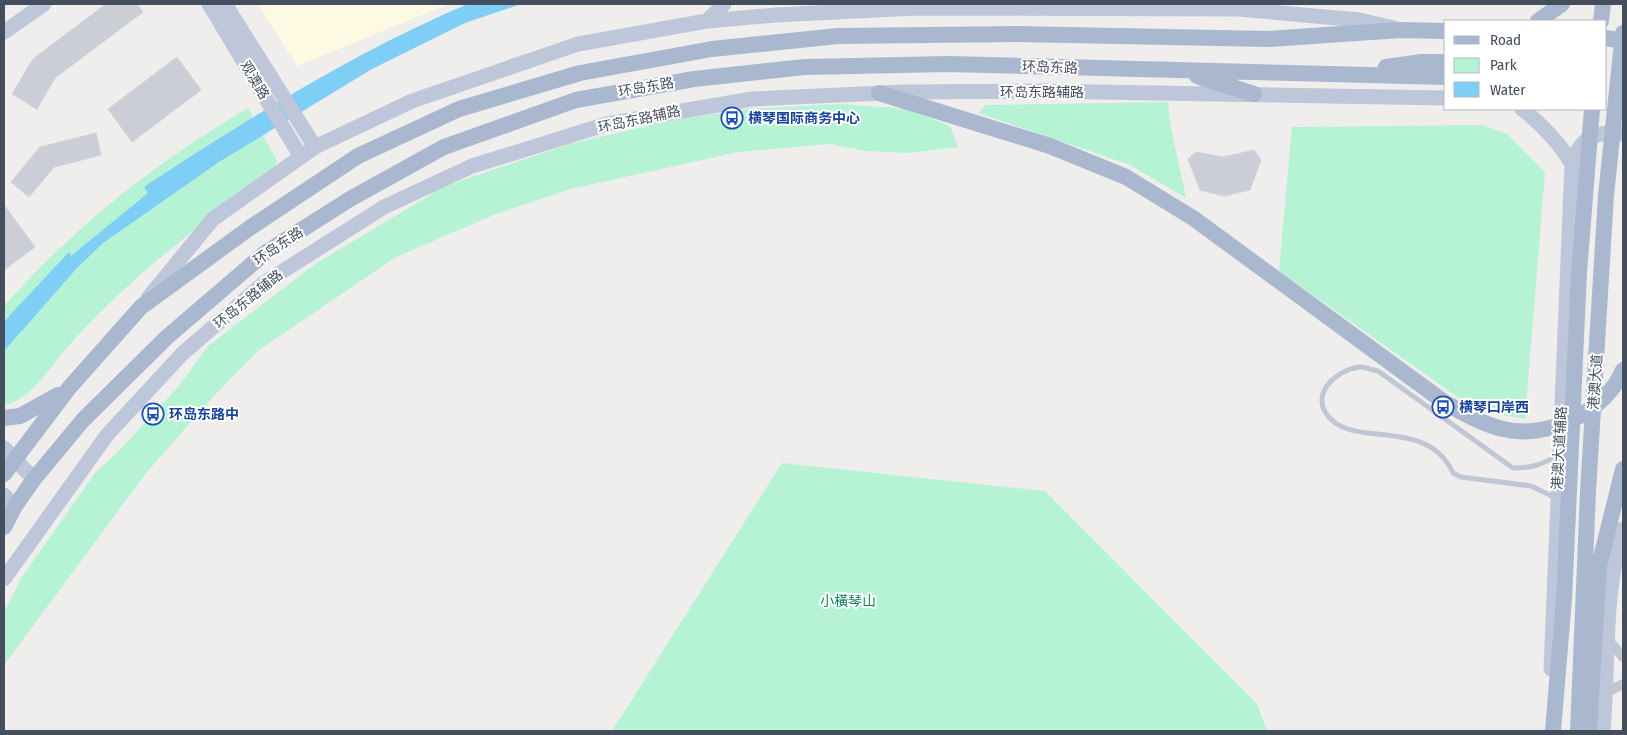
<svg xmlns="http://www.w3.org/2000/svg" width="1627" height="735" font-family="'Fira Sans Condensed','Noto Sans SC',sans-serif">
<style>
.commercial{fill:#fef9e3}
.green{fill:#b6f3d5}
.water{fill:#7ecef5}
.building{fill:#cbced6;stroke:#d0d2da}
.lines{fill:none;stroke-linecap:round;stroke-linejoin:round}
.lane{stroke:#bfc7d4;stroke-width:5}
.street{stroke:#bfc7d4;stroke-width:10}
.secondary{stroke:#bdc7d9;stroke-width:15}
.primary{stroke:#aab8cf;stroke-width:16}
.labels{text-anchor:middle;stroke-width:4;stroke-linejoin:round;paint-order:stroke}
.street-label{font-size:14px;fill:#444e5c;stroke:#fff}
.transit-label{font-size:14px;font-weight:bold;fill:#164399;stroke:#fff;text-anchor:start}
.park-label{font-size:14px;fill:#0d8557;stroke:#fff}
</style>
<rect width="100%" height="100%" fill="#f0eded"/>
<path class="commercial" d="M258,4h191l-152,62z"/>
<path class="green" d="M1168,102l2,21 16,75 -56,-33 -151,-52 6,-8z
M839,104l69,5 42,17 8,21 -50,6 -42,-2 -36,-7 -92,8 -167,37 -75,25 -100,43 -137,93 -48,49 -64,73 -143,193v-53l18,-35 73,-104 23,-21 60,-65 30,-41 107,-82 130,-78 125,-42 98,-23 78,-12z
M248,108l29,53 -3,6c-69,56 -143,108 -202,175 -18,19 -42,60 -68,63v-99c71,-80 152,-144 244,-198z
M1483,125l24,9 38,38 -20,247 -49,-9 -197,-139 13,-144z
M782,463l263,28 212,213 10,27h-655z"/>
<path class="water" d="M468,4h53l-56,19 -93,46 -153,93 -116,81 -26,25 -73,83v-29l6,-7 59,-63 2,4 77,-63 -4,-6c101,-67 213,-136 324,-183z"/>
<path class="building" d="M106,4h31l6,8 -88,66 -18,31 -25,-15 21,-35z
M177,57l24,33 -69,52 -24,-33z
M96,133l5,22 -47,12 -25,30 -18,-15 29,-35z
M1254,150l7,10 -11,30 -26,6 -24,-6 -12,-31 8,-7 27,5z
M4,205l31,42 -31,23z"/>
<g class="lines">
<path class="lane" d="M1554,497l-23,-11 -70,-9 -8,-4c-26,-57 -100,-24 -125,-57 -18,-22 8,-46 31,-49 6,0 13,3 19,4l135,97c18,0 29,-3 45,-13"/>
<path class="street" d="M1609,641l14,16
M1605,693l18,-9"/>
<path class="secondary" d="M209,4l92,153
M225,4l90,143
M707,21l17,-17
M4,32l40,-28
M1522,109c21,16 36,32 50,55
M148,298l65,-79 102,-72 97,-46 166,-57 129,-23 69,-6 140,-7 322,1 121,11 35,8
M4,448l30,31
M4,495l11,11
M4,579l103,-144 75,-81 82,-71 120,-76 88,-41 135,-42 145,-25 153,-7 135,-1 406,7
M1551,669l21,-505c8,-27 23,-33 51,-30
M1603,731c6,-67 0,-138 20,-202"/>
<path class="primary" d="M1538,21l24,-17
M1601,21l2,-17
M1606,38l17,3
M1386,67l36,-5h24
M1197,76l57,18
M879,93l171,53 76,31 67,41 251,184c19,11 38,22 59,27 44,11 103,-17 120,-59
M4,418l16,-2 38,-21
M4,474l65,-86 72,-81 110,-80 107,-71 101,-47 121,-36 132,-24 126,-13 179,-2 251,5 133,-9 45,1
M4,527l11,-21 19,-27 49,-59 84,-83 98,-84 85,-54 94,-52 132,-47 118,-21 110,-12 144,-3 498,13
M1553,731l11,-132 15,-327 13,-163
M1578,731l10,-239 18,-297 17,-162
M1589,731l10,-165 24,-97"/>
</g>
<defs>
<g id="bus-ring" transform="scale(1.125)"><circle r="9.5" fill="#fff" stroke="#1a4fb4" stroke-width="1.5"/><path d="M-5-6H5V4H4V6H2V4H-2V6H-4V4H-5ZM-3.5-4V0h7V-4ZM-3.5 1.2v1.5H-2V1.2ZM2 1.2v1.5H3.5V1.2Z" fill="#1a4fb4"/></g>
</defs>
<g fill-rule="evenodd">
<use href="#bus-ring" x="732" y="118"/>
<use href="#bus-ring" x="1443" y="407"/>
<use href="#bus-ring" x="153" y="414"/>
</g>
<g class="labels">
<g class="street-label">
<text transform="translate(1050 67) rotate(2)" y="5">环岛东路</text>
<text transform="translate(255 80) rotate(59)" y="5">观澳路</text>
<text transform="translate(646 87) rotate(-10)" y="5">环岛东路</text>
<text x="1042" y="97">环岛东路辅路</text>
<text transform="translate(639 119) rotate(-12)" y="5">环岛东路辅路</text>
<text transform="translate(278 246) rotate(-34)" y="5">环岛东路</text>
<text transform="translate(248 299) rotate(-39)" y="5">环岛东路辅路</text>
<text transform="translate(1595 382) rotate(-86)" y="5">港澳大道</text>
<text transform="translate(1559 448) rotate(-87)" y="5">港澳大道辅路</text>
</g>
<g class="transit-label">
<text x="748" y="123">横琴国际商务中心</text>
<text x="1459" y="412">横琴口岸西</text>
<text x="169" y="419">环岛东路中</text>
</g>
<g class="park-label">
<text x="848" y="606">小橫琴山</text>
</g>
</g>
<rect width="1627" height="735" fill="none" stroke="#444e5c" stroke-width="10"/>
<rect x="1444" y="20" width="162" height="90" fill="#ffffff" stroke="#b4b8be"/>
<rect x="1454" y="36" width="25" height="8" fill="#aab8cf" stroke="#b4b8be"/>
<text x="1490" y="45" font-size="15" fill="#444e5c">Road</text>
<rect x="1454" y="58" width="25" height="15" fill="#b6f3d5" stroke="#b4b8be"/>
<text x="1490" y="70" font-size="15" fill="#444e5c">Park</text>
<rect x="1454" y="82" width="25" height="15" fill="#7ecef5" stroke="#b4b8be"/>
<text x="1490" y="95" font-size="15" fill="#444e5c">Water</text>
</svg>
